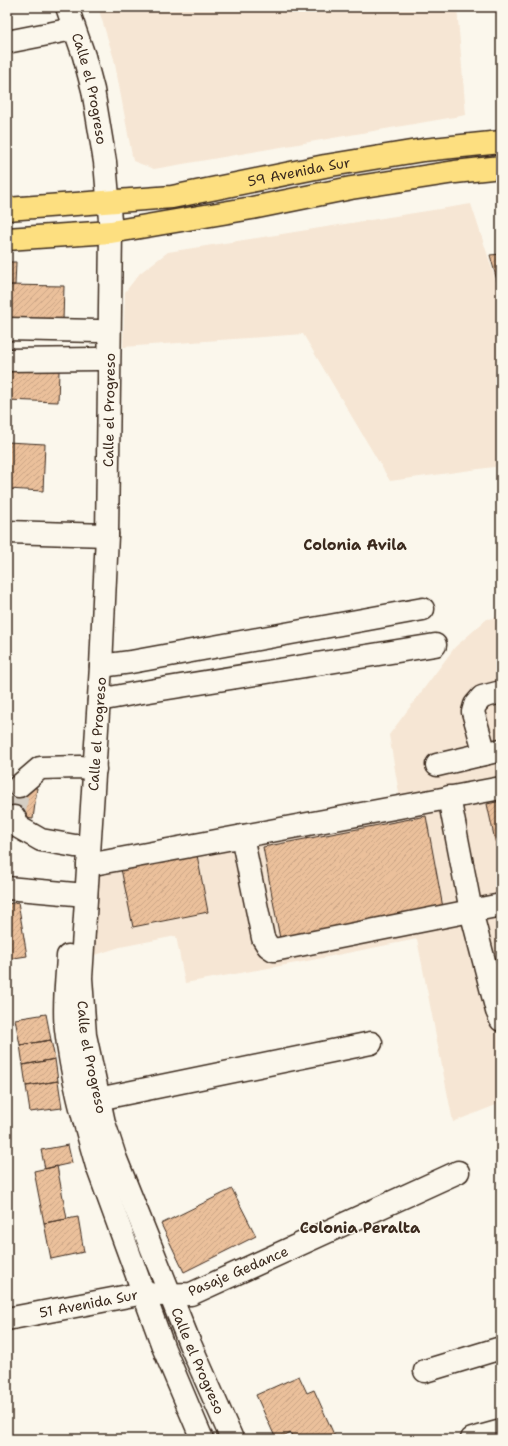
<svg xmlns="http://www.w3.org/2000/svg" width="508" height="1446" font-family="'Shantell Sans',sans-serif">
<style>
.built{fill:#f6e6d4}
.building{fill:url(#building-hatch);stroke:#3b2a1e}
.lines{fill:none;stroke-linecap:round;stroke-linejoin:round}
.minor-tunnel{stroke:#d5cec3;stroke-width:22;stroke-dasharray:22 11;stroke-linecap:butt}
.minor-casing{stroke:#3b2a1e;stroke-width:25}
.major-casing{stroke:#3b2a1e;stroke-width:25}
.minor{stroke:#fbf7ec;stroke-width:22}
.major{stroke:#fddf80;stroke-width:22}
.labels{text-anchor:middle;stroke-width:3;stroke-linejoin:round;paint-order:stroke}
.street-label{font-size:14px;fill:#3b2a1e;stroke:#fbf7ec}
.neighbourhood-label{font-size:15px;font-weight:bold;fill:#3b2a1e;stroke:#fbf7ec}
</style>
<defs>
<pattern id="building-hatch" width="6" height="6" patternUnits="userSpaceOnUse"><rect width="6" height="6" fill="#ebc09b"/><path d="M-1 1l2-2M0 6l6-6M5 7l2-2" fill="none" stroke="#caa585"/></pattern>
</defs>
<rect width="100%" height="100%" fill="#fbf7ec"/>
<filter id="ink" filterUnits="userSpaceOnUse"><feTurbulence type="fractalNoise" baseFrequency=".025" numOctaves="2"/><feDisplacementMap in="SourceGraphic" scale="8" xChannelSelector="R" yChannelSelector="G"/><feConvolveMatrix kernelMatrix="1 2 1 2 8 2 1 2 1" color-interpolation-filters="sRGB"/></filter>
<g filter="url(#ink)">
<path class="built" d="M98,7h359l9,108 -312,54 -21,-8 -19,-102z
M471,204l30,92v170l-111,15 -87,-147 -180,13 2,-55 15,-19 28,-21z
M501,617v486l-48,19 -36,-183 -115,23 -117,21 -9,-47 -56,11 -31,10 11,-98 300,-60 -11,-64 66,-88 32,-28z"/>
<path class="building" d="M501,254v41l-11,-40z
M7,262h9l-1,23h-8z
M7,285l57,1 -1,35 -56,-1z
M7,369l52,2 -1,31 -51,-2z
M7,442l38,2 -2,47 -36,-2z
M7,784l30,4 -4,31 -26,-3z
M501,801v67l-14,-64z
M426,816l18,97 -163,31 -18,-97z
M196,850l12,62 -75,15 -13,-63z
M18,902l9,54 -20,3v-55z
M46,1014l5,26 -31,5 -5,-26z
M51,1040l4,19 -32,6 -3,-20z
M55,1059l3,22 -32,5 -3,-21z
M58,1081l4,27 -32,4 -4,-26z
M68,1145l4,18 -27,6 -4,-19z
M57,1166l10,53 -23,4 -10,-52z
M232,1189l24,47 -72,36 -23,-48z
M78,1217l6,35 -33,7 -7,-36z
M299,1376l8,17 7,-3 22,49h-43l-2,-6 -12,6h-3l-20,-44z
M170,1435l1,4h-12z"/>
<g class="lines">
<path class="minor-tunnel" d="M14,817l5,-31"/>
<g class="minor-casing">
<g id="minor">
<path id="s1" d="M67,7l17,49 9,34 12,72 6,70 -4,303 -6,131 -20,312 4,57 19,88 11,34 75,187 42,95"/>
<path d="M7,42l56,-11"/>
<path d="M7,329l90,2"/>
<path d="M7,360l90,-1"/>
<path d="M7,532l100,3"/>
<path d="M101,666l30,-4 292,-53"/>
<path d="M99,700l38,-7 298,-48"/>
<path d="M485,754l-12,-42 2,-7 7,-8 19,-5"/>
<path d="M437,765l64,-15"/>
<path d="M19,786l21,-18 40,-1 15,2"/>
<path d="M449,797l22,114 26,100 4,9"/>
<path d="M14,817l6,11 21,12 34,6h14"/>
<path d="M242,836l21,102 5,8 6,4 227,-45"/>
<path d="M88,865l413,-77"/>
<path d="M7,888l79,7"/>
<path d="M68,956c-1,23 -5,50 -2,73 5,46 18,92 31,137l67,183 38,90"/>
<path d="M98,1099l273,-56"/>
<path id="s2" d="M7,1319l137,-26 13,2 34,-1 267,-122"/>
<path d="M425,1371l76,-23"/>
<path d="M472,1439l29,-8"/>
</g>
</g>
<g class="major-casing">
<g id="major">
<path id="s3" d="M7,209l165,-12 153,-31 98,-16 78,-8"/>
<path d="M7,239l104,-7 141,-24 99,-20 104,-16 46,-5"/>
</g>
</g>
<use href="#minor" class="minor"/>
<use href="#major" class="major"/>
</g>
</g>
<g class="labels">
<g class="street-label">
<text dy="5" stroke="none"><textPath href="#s1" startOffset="85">Calle el Progreso</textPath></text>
<text dy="5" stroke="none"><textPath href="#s3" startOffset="295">59 Avenida Sur</textPath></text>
<text transform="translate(109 410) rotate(-89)" y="5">Calle el Progreso</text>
<text transform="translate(97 734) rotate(-86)" y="5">Calle el Progreso</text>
<text dy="5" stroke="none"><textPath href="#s1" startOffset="1057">Calle el Progreso</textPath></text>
<text transform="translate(238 1271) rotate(-23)" y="5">Pasaje Gedance</text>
<text dy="5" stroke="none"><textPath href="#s2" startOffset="83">51 Avenida Sur</textPath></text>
<text dy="5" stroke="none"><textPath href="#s1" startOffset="1380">Calle el Progreso</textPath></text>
</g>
<g class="neighbourhood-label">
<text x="355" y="550">Colonia Avila</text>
<text x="360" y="1233">Colonia Peralta</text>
</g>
</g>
<rect width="508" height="1446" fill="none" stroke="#fbf7ec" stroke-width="24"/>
<rect x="12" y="12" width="484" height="1422" fill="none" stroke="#3b2a1e" stroke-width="1.5" filter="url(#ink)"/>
</svg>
